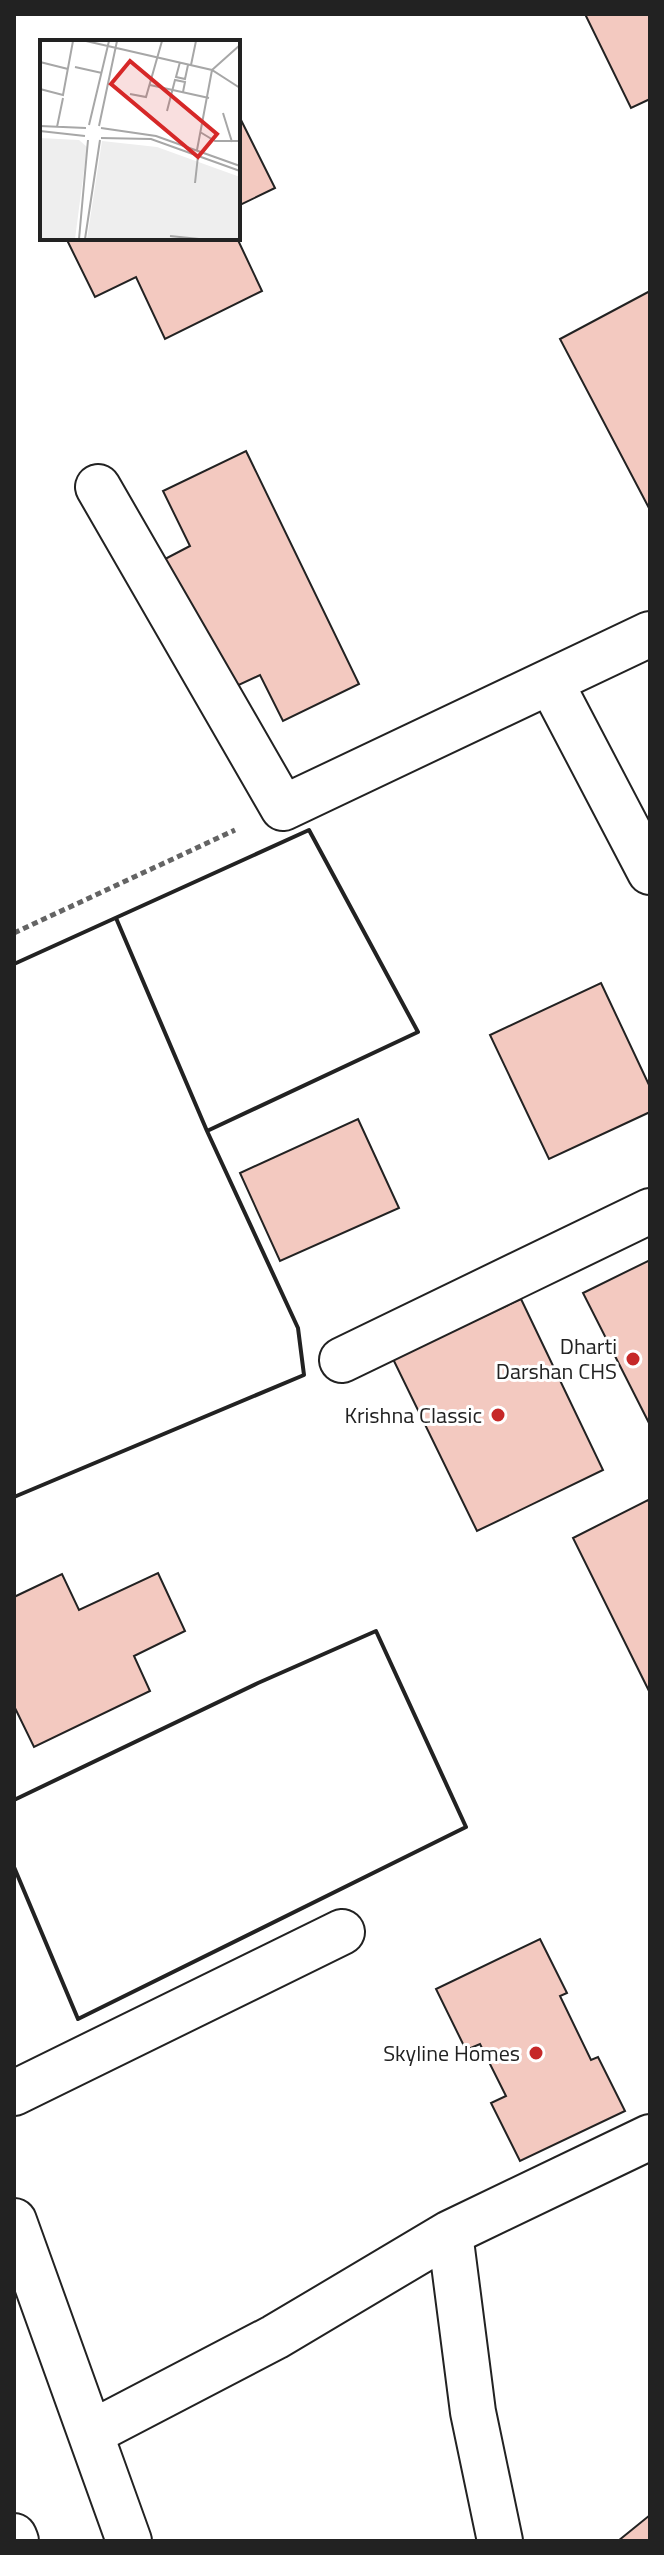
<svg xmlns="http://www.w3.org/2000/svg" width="664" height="2555" font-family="'Titillium Web',sans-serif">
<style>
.building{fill:#f3c9c0;stroke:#222;stroke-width:2}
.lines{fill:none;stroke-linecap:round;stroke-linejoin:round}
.minor-casing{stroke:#222;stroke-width:48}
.path{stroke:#646464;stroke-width:5;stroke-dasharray:6 4;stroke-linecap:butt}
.minor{stroke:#fff;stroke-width:44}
.wall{stroke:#222;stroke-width:4}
.poi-dot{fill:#c62828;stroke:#fff;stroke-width:3}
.labels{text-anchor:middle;stroke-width:6;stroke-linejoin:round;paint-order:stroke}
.poi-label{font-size:22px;fill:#222;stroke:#fff;text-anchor:end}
.inset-road{fill:none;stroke:#a7a7a7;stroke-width:2}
.view{fill:#d62828;fill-opacity:0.15;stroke:#d62828;stroke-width:4}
.inset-edge{fill:none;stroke:#222;stroke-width:4}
</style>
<rect width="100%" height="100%" fill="#fff"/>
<path class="building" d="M585,14h65v85l-19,9z
M238,114l37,74 -37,18z
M66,238h171l25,53 -97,48 -29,-62 -41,20z
M650,291v219l-90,-171z
M246,451l113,233 -76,37 -23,-46 -32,15 -63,-131 25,-13 -27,-55z
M601,983l49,104v25l-101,47 -59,-124z
M358,1119l41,89 -119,53 -40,-88z
M650,1260v165l-67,-132z
M521,1299l82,171 -126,61 -84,-172z
M648,1500l2,4v189l-77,-155z
M158,1573l27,58 -51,25 16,35 -116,56 -20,-41v-109l48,-23 17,36z
M540,1939l27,54 -7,3 31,64 7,-3 27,54 -105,50 -29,-58 15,-7 -26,-52 -14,6 -30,-61z
M650,2515v26h-32z"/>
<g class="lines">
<g class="minor-casing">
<path id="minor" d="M98,487l185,321 367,-174
M551,683l99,189
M342,1360l308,-149
M14,2093l328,-161
M14,2221l115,320
M450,2233l23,179 27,129
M91,2433l184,-96 175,-104 200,-96
M14,2536l2,5"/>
</g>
<path class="path" d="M14,933l221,-103"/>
<use href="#minor" class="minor"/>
<path class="wall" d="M116,918l91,213
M14,964l295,-134 109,202 -211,99 91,197 6,47 -290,122
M14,1800l244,-117 118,-52 90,196 -388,192 -64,-152"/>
</g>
<g class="poi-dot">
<circle cx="633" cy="1359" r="8"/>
<circle cx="498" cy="1415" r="8"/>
<circle cx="536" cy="2053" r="8"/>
</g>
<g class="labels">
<g class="poi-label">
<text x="617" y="1354">Dharti<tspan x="617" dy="25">Darshan CHS</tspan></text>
<text x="482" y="1423">Krishna Classic</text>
<text x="520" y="2061">Skyline Homes</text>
</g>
</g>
<g transform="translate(40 40)">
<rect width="200" height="200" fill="#fff"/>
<path d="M0,98l39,2 8,7 -12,92h-35zM62,101l55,6 83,30v62h-153z" fill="#eee"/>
<path class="inset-road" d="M46,1l126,29 28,18M0,22l28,7M140,22l-4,15 9,2 3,-14M151,25l5,-24M35,27l27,6M172,30l28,-25M110,45l59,13M0,49l23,6 10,-54M90,54l16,3 16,-56M127,71l8,-31 10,2 -2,10M183,73l9,29M49,85l20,-84M0,86l46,2M59,86l18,-85M17,87l6,-29M61,88l55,8 84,30M0,91l45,5M160,92l15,9h25M61,98l50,1 89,32M157,110l15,-80M155,143l3,-27M130,196l29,3M39,199l9,-99M45,199l15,-99"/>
<path class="view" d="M90,21l87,73 -19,23 -87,-73z"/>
<rect width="200" height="200" class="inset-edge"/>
</g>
<rect width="664" height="2555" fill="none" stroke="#222222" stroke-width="32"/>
</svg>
